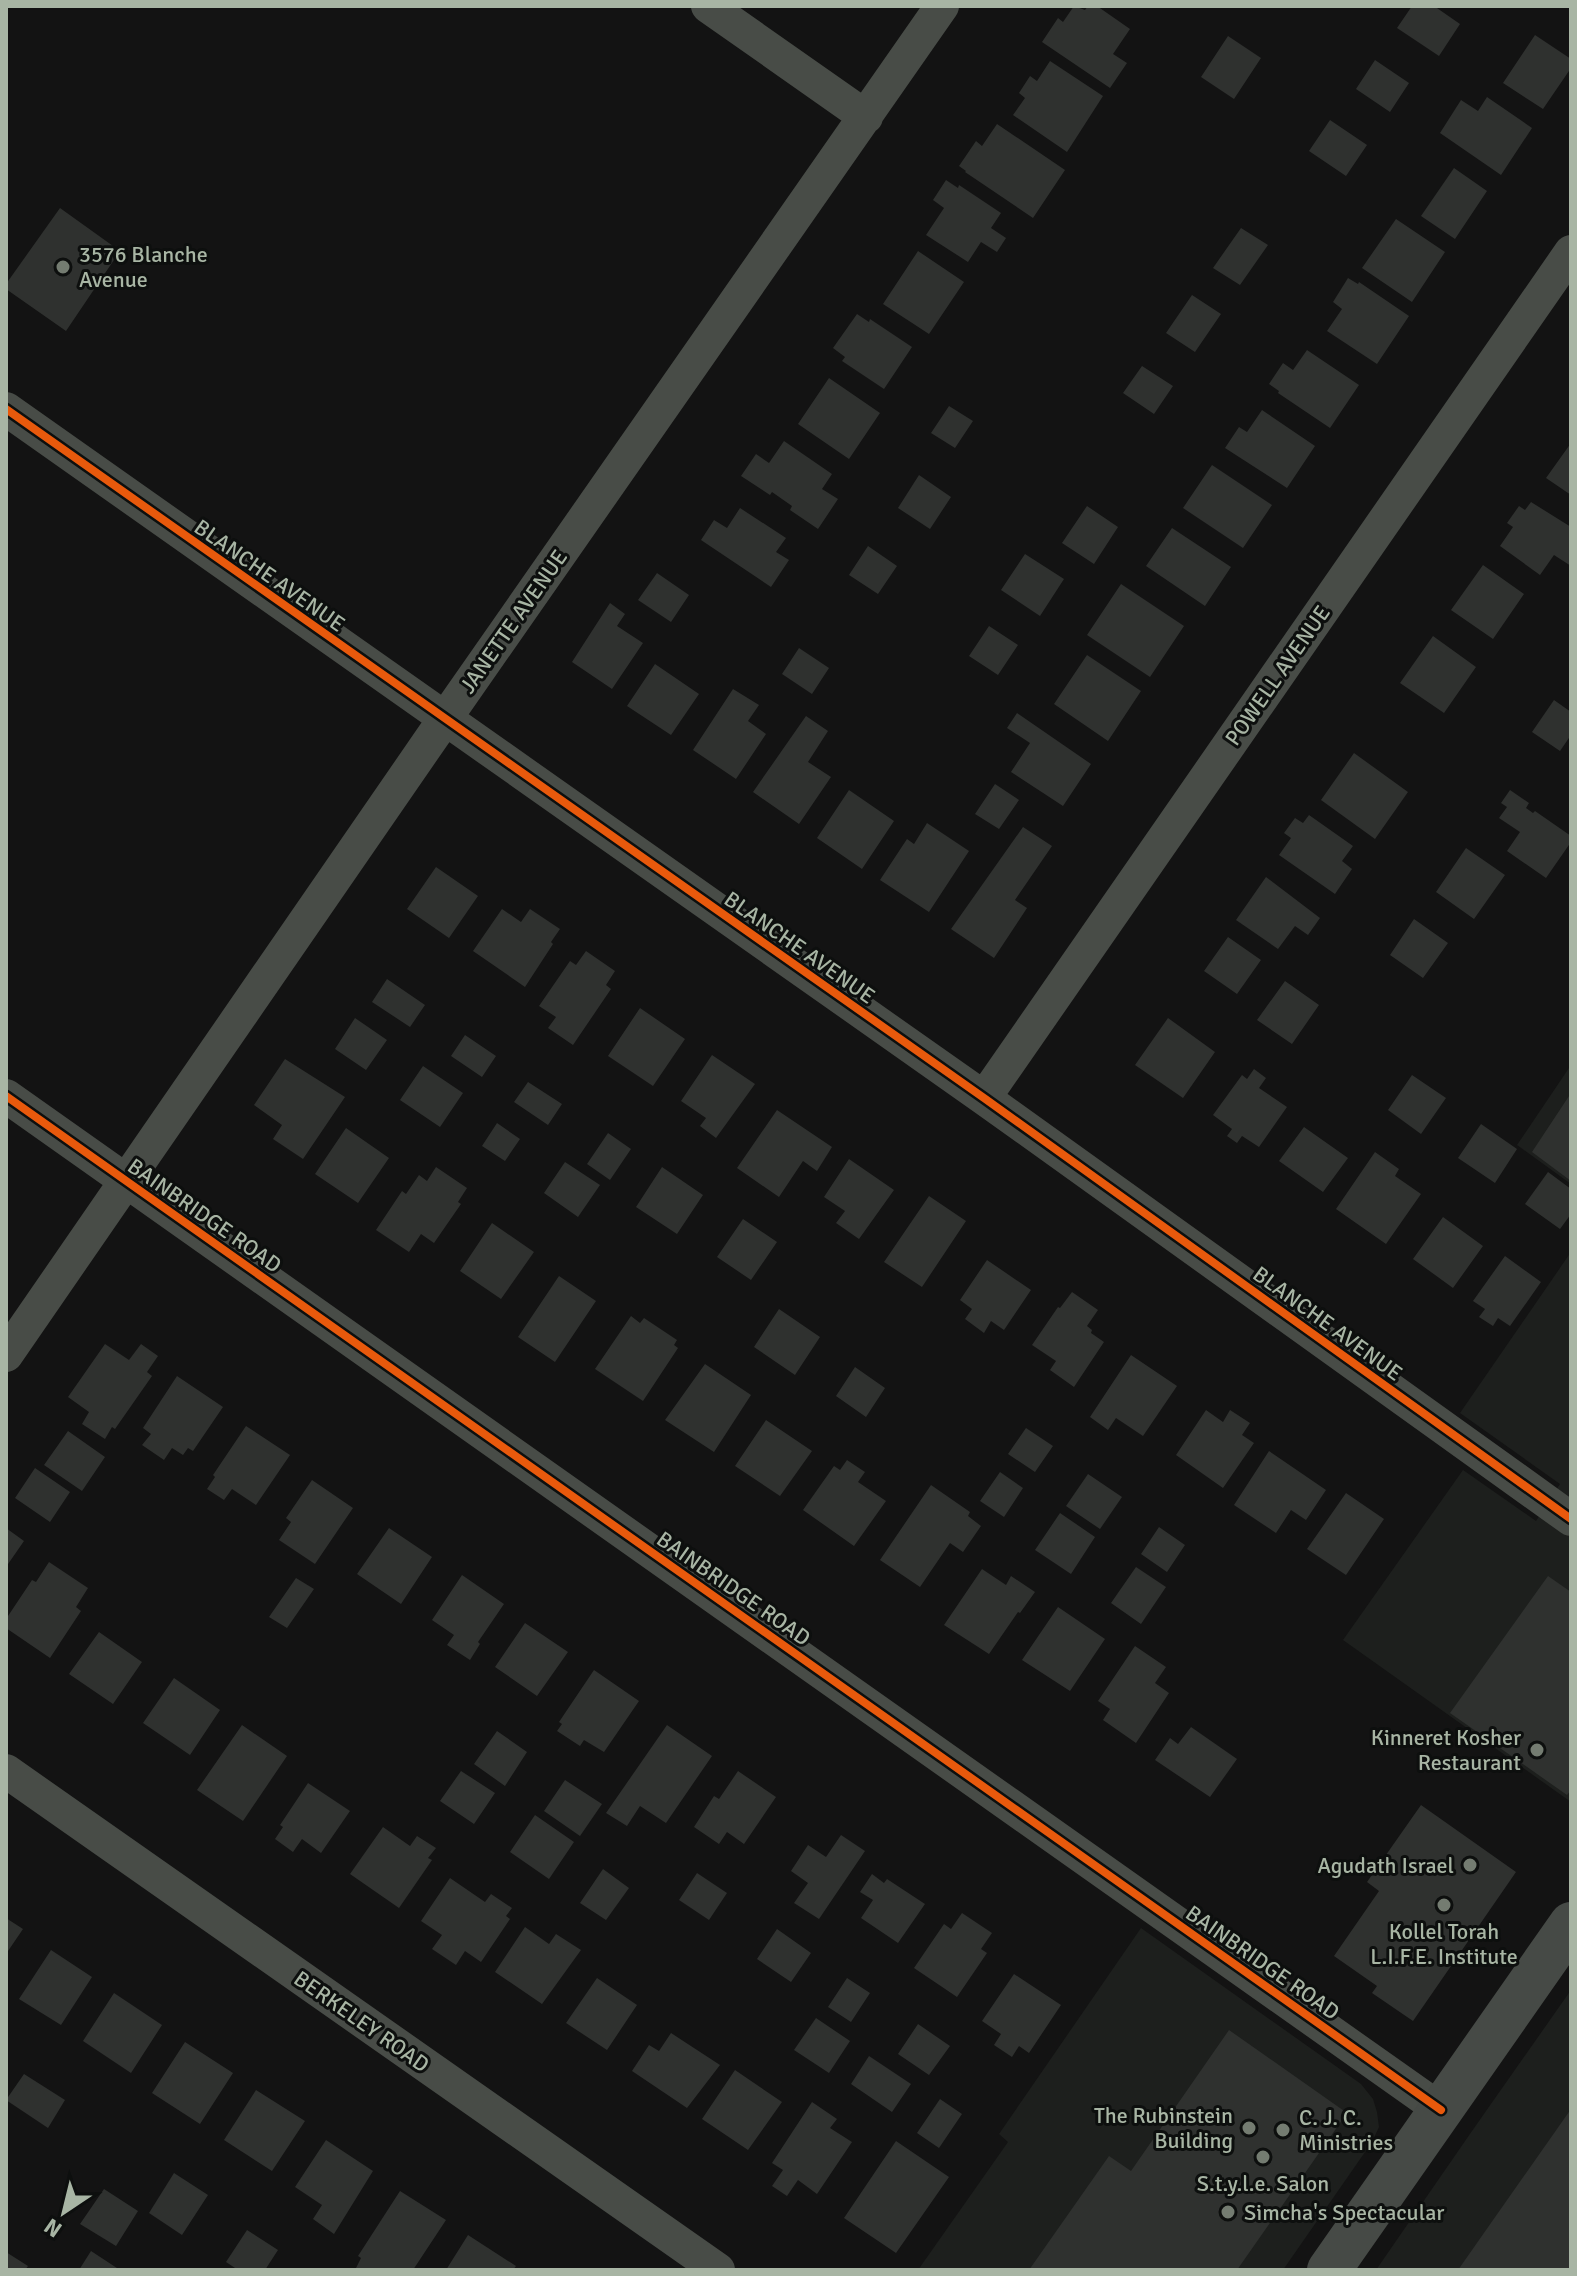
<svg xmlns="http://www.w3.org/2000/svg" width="1577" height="2276" font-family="Signika,sans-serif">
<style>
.built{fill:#1d1f1d}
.building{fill:#2f312f}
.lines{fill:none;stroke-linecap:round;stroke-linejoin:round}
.street{stroke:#484c47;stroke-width:34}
.secondary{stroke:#464a46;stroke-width:44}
.cycleway-casing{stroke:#0d0f0e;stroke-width:13}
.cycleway{stroke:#e8590c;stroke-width:8}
.poi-dot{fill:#747c71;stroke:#0d0f0e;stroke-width:3}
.labels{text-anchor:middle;stroke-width:6;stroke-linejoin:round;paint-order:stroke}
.poi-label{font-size:22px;fill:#a8b5a4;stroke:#0d0f0e;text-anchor:start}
.street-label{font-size:22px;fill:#a8b5a4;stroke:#0d0f0e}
</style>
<rect width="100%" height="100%" fill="#131313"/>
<path class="built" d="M1571,1065v119l-54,-39z
M1571,1252v550l-228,-162 120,-170 73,51 24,-37 -100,-71z
M1141,1928l220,156 12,15 4,13 2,15 -7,15 -89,128h-365l90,-128 -9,-8z
M1571,1990v280h-195l96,-139z"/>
<path class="building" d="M1074,6l11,4 3,-4h9l33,23 -17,25 14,9 -17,25 -68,-46 16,-24 5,4z
M1412,6h22l26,18 -21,32 -42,-28z
M1535,35l36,24v9l-28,41 -40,-26z
M1228,36l33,22 -27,41 -33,-22z
M1375,60l34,23 -19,29 -34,-23z
M1050,61l53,35 -36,56 -54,-37 12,-17 -6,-5 11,-17 7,5z
M1487,97l45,31 -31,47 -61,-42 21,-33 17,11z
M1330,120l37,25 -21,31 -37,-25z
M997,124l68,46 -32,48 -68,-46 1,-1 -7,-5 17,-25 6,5z
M1454,168l33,23 -32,48 -34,-23z
M946,180l12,8 1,-3 42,28 -10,15 15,10 -9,14 -16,-10 -13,20 -42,-27 18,-27 -11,-8z
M60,208l60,43 -54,80 -60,-42v-5z
M1396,219l49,33 -33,50 -50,-34z
M1241,228l27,17 -28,40 -27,-17z
M918,251l46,31 -35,52 -46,-30z
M1348,278l10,6 1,-2 50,34 -32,48 -50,-33 15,-22 -9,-7z
M1192,295l29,19 -26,38 -29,-19z
M857,314l12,8 1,-3 42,28 -28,42 -42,-28 3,-4 -12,-9z
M1307,350l52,35 -29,43 -52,-35 1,-2 -10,-7 14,-21 10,7z
M1142,366l31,20 -19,28 -31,-21z
M829,378l51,35 -31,46 -51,-35z
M949,406l24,15 -18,27 -24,-15z
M1262,410l53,36 -28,42 -62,-40 14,-21 8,5z
M784,441l48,33 -10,15 16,10 -20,30 -28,-19 2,-4 -20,-14 -2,3 -29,-19 15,-22 13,9z
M1571,443v52l-25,-17z
M1212,465l60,40 -29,43 -60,-40z
M919,475l32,22 -21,32 -32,-21z
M1531,502l40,25v39l-17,-11 -14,20 -40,-29 13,-19 -6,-4 12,-17 6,4z
M1087,506l31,21 -24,37 -32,-21z
M740,508l46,30 -10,14 13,8 -18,27 -70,-47 13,-20 13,8z
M1172,528l59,39 -26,39 -59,-40z
M868,546l29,20 -19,28 -29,-19z
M1025,554l39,25 -24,37 -39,-26z
M1483,565l41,29 -31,45 -42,-29z
M657,573l32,22 -18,27 -33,-22z
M1121,584l63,42 -34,51 -63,-42z
M610,603l15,11 -8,12 26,17 -31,46 -40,-27z
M989,626l29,19 -20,30 -29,-19z
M1433,636l43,31 -32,46 -44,-30z
M799,648l30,20 -17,26 -30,-20z
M1087,655l54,36 -33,50 -54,-37z
M655,664l44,30 -28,41 -44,-29z
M733,689l26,16 -11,16 18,13 -30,45 -43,-29z
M1554,700l17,12v23l-11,16 -28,-19z
M1017,713l74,51 -28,42 -52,-34 19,-29 -23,-15z
M806,716l22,15 -20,31 23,15 -32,47 -46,-32z
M1354,753l54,39 -33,47 -54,-39z
M995,784l24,16 -20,29 -24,-15z
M849,790l45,31 -32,48 -45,-31z
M1510,790l19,13 -3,5 7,5 2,-2 36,25v6l-25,36 -39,-27 13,-19 -21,-14 8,-11 -6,-4z
M1309,815l44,31 -11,15 10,8 -17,25 -56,-39 12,-17 -7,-5 11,-15 8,5z
M927,823l42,28 -40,61 -49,-32 27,-41 7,5z
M1023,827l29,19 -37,54 12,8 -33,50 -43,-29z
M1466,848l39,27 -31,44 -38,-27z
M436,867l42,29 -29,42 -42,-29z
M1266,877l54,41 -12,17 -13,-9 -17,23 -42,-29z
M502,909l19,13 9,-13 30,20 -9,13 2,2 -28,43 -52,-36z
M1414,919l34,24 -25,35 -33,-23z
M1228,937l33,23 -24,34 -33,-23z
M586,951l29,20 -9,14 5,4 -38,56 -25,-17 8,-11 -17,-11 31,-45 6,4z
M387,979l38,26 -15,22 -38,-25z
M1285,981l34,24 -27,39 -35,-24z
M640,1008l45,31 -32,47 -45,-30z
M355,1018l32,22 -21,30 -31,-21z
M1168,1018l47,34 -32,46 -48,-33z
M465,1035l31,21 -14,21 -31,-21z
M712,1055l43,29 -39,54 -16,-12 6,-8 -25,-17z
M285,1059l60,38 -42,62 -30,-20 9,-14 -28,-20z
M423,1066l40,27 -23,34 -40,-27z
M1254,1069l12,9 -7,10 28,19 -28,40 -17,-11 -5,7 -10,-7 5,-7 -19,-14 29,-40 5,4z
M1412,1075l34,23 -25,36 -33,-24z
M528,1082l34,22 -14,21 -34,-23z
M1571,1093v88l-39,-29z
M777,1110l55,37 -15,24 -14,-10 -24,36 -42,-29z
M497,1123l23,16 -15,22 -23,-15z
M1481,1124l36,25 -22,34 -37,-25z
M1304,1127l44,31 -25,34 -44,-31z
M346,1128l43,30 -31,45 -43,-29z
M608,1133l23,16 -21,31 -23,-16z
M1375,1152l24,17 -4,7 26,18 -35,50 -50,-35z
M849,1159l45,31 -35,49 -23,-16 9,-12 -21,-14z
M565,1162l35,23 -22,32 -34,-24z
M436,1167l31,21 -9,14 3,2 -27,39 -13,-9 -12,18 -33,-22 26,-39 4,3 13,-19 8,6z
M662,1167l41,28 -26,39 -41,-27z
M1548,1172l23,17v25l-11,15 -35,-25z
M929,1196l37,25 -44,66 -38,-25z
M1443,1217l40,29 -30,42 -40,-29z
M743,1219l34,23 -26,38 -34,-23z
M492,1223l42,29 -33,47 -41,-28z
M1505,1256l36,26 -31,44 -12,-8 -5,8 -14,-9 6,-8 -12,-8z
M987,1260l44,30 -27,40 -13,-9 -7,12 -19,-14 7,-10 -12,-9z
M559,1276l37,25 -41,61 -37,-25z
M1072,1292l26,18 -11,16 5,4 -1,3 13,9 -30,45 -24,-17 6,-9 -24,-16 26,-38 2,1z
M779,1309l41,28 -25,38 -41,-28z
M631,1316l9,7 4,-5 33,22 -3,5 4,3 -35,53 -48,-32z
M105,1344l24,16 12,-16 17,12 -11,16 5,4 -37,53 -3,-2 -7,12 -23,-15 7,-12 -21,-15z
M1131,1355l46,31 -34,50 -27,-18 -8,12 -18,-13z
M705,1364l46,31 -37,57 -49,-32z
M855,1367l30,21 -19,29 -30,-21z
M177,1376l46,31 -30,44 -5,-3 -5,7 -11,-7 -8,12 -22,-15 9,-11 -8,-6z
M1206,1410l17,12 7,-12 20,13 -8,12 12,8 -31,45 -47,-33z
M766,1420l46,31 -32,45 -45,-30z
M246,1426l44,29 -34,50 -24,-16 -8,11 -17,-11 8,-12 -2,-2z
M1026,1428l27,18 -18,26 -27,-18z
M68,1431l37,26 -23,34 -38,-26z
M1269,1451l57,39 -20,30 -15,-10 -15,23 -42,-28z
M847,1460l18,12 -7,10 28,19 -32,45 -51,-36 31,-44 6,4z
M35,1468l35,24 -20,30 -35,-24z
M1000,1472l23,16 -19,29 -24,-16z
M1088,1474l34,23 -22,32 -34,-23z
M312,1480l41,28 -38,56 -36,-24 12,-18 -5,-4z
M931,1485l39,27 -2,4 13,10 -18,26 -13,-9 -30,44 -40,-27z
M1346,1493l38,26 -38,56 -39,-26z
M1060,1513l35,24 -24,37 -36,-24z
M1159,1527l26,18 -18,27 -26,-18z
M6,1528l18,13 -18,26z
M389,1528l43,29 -31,47 -44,-30z
M49,1562l39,26 -12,19 5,4 -31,47 -44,-30v-9l26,-39 4,2z
M1136,1567l30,20 -25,37 -30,-21z
M982,1569l24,16 5,-9 24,16 -15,21 -2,-1 -29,42 -45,-29z
M462,1575l42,29 -26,38 2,2 -10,16 -23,-15 7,-10 -22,-15z
M1548,1576l23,16v198l-4,5 -117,-82z
M296,1578l18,11 -27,39 -18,-11z
M1058,1607l47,32 -35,52 -48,-31z
M525,1623l43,29 -31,44 -42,-29z
M99,1632l43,30 -29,42 -44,-30z
M1135,1646l31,21 -11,16 14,10 -33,50 -33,-23 7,-11 -12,-8z
M594,1670l45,31 -35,51 -20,-12 -4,6 -23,-15 5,-7 -3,-2z
M174,1678l46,32 -30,45 -47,-32z
M242,1725l45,31 -44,65 -46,-31z
M667,1725l45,31 -46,67 -26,-17 -13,20 -21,-13z
M1191,1727l46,32 -27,38 -55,-37 15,-22 8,6z
M497,1731l30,21 -22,34 -31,-22z
M461,1771l34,22 -21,31 -34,-23z
M738,1771l38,26 -32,47 -17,-12 -8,12 -25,-17 20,-31 5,3z
M565,1780l37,24 -22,32 -36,-25z
M308,1783l42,28 -29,42 -19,-14 -9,13 -18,-13 8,-12 -3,-2z
M1421,1805l95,67 -103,149 -41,-28 5,-7 -43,-30 45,-65 -12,-9z
M535,1815l39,27 -25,37 -39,-27z
M383,1827l27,19 7,-10 19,12 -8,10 4,2 -33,48 -49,-34z
M841,1835l24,16 -46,68 -25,-16 14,-20 -17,-12 17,-26 18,12z
M603,1869l26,19 -23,32 -26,-17z
M697,1873l30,20 -18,27 -30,-20z
M872,1874l12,9 3,-4 38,25 -27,39 -37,-25 12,-18 -13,-8z
M450,1878l35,24 6,-8 21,14 -6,8 4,3 -29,43 -16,-11 -9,14 -24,-16 10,-14 -21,-14z
M962,1913l30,20 -11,16 6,4 -30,44 -43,-29 30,-44 7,5z
M6,1918l17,11 -17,25z
M525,1927l24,17 7,-10 25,16 -39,54 -47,-32z
M777,1929l34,24 -20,29 -34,-23z
M51,1950l41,27 -31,48 -42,-26z
M1014,1974l47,31 -32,48 -10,-7 -7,11 -18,-12 7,-11 -19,-13z
M597,1978l40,27 -30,45 -41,-27z
M847,1978l23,15 -19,29 -23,-15z
M114,1993l48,32 -31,48 -48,-32z
M816,2018l34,23 -21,32 -35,-23z
M918,2024l32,22 -21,29 -31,-21z
M1229,2030l118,83 -110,157h-208l80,-114 22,15z
M671,2033l49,32 -33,43 -55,-37 17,-26 10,6z
M185,2042l48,31 -33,51 -48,-31z
M869,2056l42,28 -19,28 -41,-28z
M735,2070l47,32 -34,48 -46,-31z
M24,2074l41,26 -17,28 -42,-28z
M256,2090l49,31 -33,50 -48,-31z
M940,2099l22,15 -23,34 -22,-15z
M812,2102l25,17 -7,9 22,14 -35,52 -19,-14 -11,16 -15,-10 11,-16 -11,-7z
M1571,2109v161h-113z
M326,2140l47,31 -39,63 -21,-15 9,-14 -27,-18z
M896,2141l53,36 -53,76 -52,-35z
M174,2173l34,22 -26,40 -33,-22z
M104,2189l34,22 -22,35 -36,-22z
M400,2191l46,29 -33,50h-58l6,-12 -3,-2z
M247,2230l31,20 -13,20h-27l-12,-8z
M468,2235l48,31 -3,4h-67z
M91,2251l29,19h-41z
M6,2252l22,14 -3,4h-19z"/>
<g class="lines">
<path class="street" d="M708,6l158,111
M6,409l978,689 587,421
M6,1096l1435,1014
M984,1098l587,-846
M6,1355l438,-635 498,-714
M6,1771l712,499"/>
<path class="secondary" d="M1329,2270l242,-346"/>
<g class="cycleway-casing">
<path id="cycleway" d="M6,409l978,689 587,421
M6,1096l1435,1014"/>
</g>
<use href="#cycleway" class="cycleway"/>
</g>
<g class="poi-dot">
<circle cx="63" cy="267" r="8"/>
<circle cx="1537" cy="1750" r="8"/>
<circle cx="1470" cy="1865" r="8"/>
<circle cx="1444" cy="1905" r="8"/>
<circle cx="1249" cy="2128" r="8"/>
<circle cx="1283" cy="2130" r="8"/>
<circle cx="1263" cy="2157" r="8"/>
<circle cx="1228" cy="2212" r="8"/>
</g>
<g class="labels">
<g class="poi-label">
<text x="79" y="262">3576 Blanche<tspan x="79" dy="25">Avenue</tspan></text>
<text x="1521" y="1745" text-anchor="end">Kinneret Kosher<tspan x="1521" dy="25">Restaurant</tspan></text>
<text x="1454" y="1873" text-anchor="end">Agudath Israel</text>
<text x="1444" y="1939" text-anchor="middle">Kollel Torah<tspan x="1444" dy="25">L.I.F.E. Institute</tspan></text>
<text x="1233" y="2123" text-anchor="end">The Rubinstein<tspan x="1233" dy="25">Building</tspan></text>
<text x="1299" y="2125">C. J. C.<tspan x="1299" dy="25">Ministries</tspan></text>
<text x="1263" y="2191" text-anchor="middle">S.t.y.l.e. Salon</text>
<text x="1244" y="2220">Simcha's Spectacular</text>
</g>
<g class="street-label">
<text transform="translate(270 575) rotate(35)" y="8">BLANCHE AVENUE</text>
<text transform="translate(513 621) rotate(-55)" y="8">JANETTE AVENUE</text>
<text transform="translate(1277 675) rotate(-55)" y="8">POWELL AVENUE</text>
<text transform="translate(800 947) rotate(35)" y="8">BLANCHE AVENUE</text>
<text transform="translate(205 1215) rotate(35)" y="8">BAINBRIDGE ROAD</text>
<text transform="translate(1328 1323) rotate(36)" y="8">BLANCHE AVENUE</text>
<text transform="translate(734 1588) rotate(35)" y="8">BAINBRIDGE ROAD</text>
<text transform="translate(1263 1962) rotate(35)" y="8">BAINBRIDGE ROAD</text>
<text transform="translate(362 2021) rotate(35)" y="8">BERKELEY ROAD</text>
</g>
</g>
<rect width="1577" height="2276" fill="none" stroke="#a8b5a4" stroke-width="16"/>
<g transform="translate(64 2212) rotate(215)" stroke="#0d0f0e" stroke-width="6" paint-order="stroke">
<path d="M0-6L14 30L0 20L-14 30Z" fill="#a8b5a4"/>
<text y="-12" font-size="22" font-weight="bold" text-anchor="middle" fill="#a8b5a4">N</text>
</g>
</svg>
